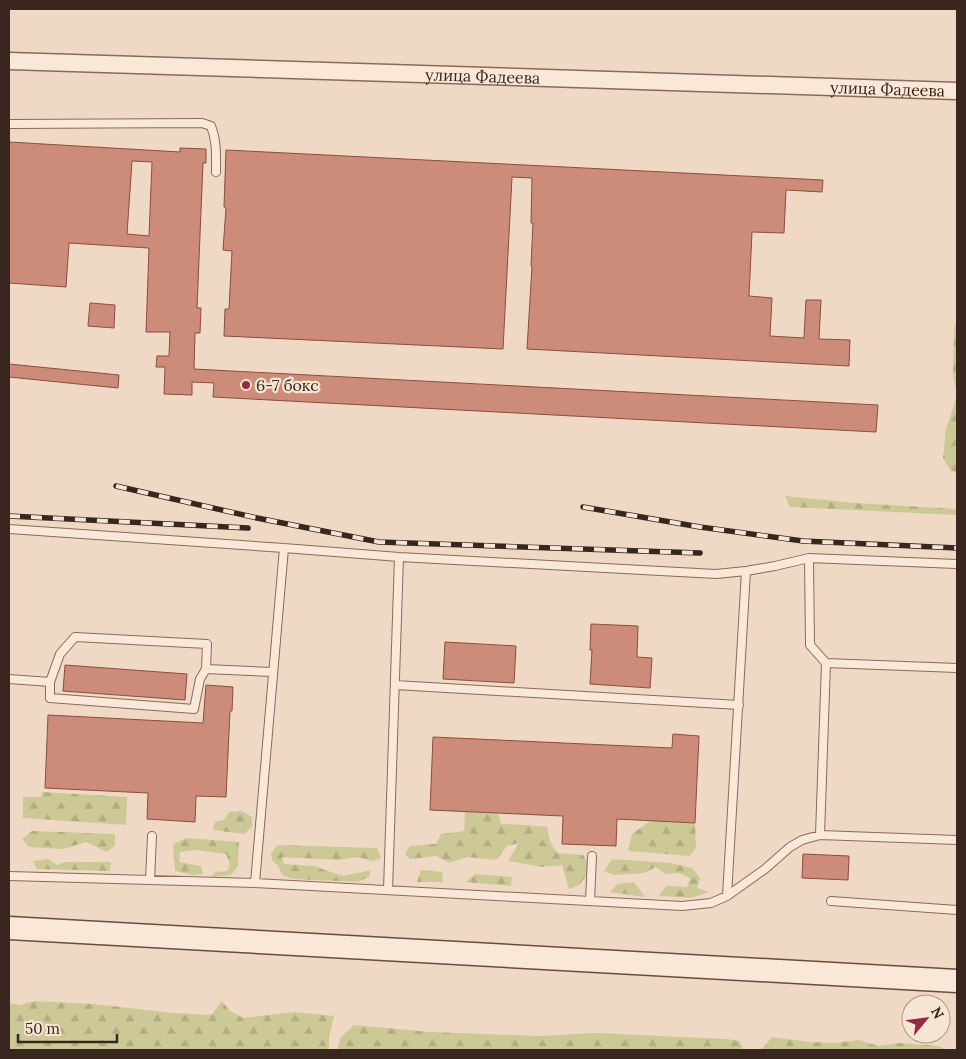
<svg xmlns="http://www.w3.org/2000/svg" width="966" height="1059" font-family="Lora,serif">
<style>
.forest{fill:url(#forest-firs)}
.building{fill:#cd8b79;stroke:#894e3f;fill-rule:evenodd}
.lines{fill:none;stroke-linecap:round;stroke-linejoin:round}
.lane-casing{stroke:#896a5a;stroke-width:10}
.street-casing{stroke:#896a5a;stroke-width:19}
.secondary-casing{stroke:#6b4b3d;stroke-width:25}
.lane{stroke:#f9e8d7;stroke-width:8}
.street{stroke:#f9e8d7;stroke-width:16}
.secondary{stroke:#f9e8d7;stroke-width:22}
.rail-casing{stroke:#39261e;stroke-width:5.5}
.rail{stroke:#f6e5d3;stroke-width:4;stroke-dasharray:11;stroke-linecap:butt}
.poi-dot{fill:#992940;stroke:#f6e5d3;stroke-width:2}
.labels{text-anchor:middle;stroke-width:4.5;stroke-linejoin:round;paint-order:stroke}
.street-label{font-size:16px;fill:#39261e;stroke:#f6e5d3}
.poi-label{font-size:16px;fill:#39261e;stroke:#f6e5d3;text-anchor:start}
</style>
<defs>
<pattern id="forest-firs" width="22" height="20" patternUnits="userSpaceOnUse" patternTransform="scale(1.25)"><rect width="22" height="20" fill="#cdc997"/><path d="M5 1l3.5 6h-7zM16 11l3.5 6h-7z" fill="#b1ac82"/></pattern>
</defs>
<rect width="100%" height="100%" fill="#efd9c4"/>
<path class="forest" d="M957,320v152l-6,-1 -8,-13 3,-29 11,-34 -4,-19 1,-48z
M785,496l70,7 102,6v6l-167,-8z
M42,792l85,5 -1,28 -103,-7v-21h18z
M242,811l10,6v10l-8,7 -31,-4 2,-8 9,-2 5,-8z
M465,812l33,1 3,11 25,1 21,2 3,14 7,12 26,2 9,14 -13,16 -10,4 -7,-24 -21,2 -33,-6 11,-18 -12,3 -11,14 -28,-3 -19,6 -13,-7 -26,3 -5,-5 5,-8 26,-2 5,-10 23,-3z
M650,821l45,2 1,25 -6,8 -62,-5 4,-17z
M32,831l83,3v11l-8,7 -21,-10 -23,7 -34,-2 -7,-8z
M187,838l52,4 -1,24 -7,9 -20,2 4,-5 12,-1 3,-6 -4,-11 -31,-4 -15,2 -1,10 22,4 2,8 -11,1 -17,-4 -2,-27z
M278,845l99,3 4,10 -8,3 -15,-4 -20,3 -56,-3 2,7 32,2 6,3 21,7 28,-6 -2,7 -12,5 -64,-3 -11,-4 -4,-9 -6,-6 -1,-7z
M48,859l9,6 7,-3h47l-1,9 -73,-2 -4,-8z
M612,859l59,4 21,5 8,10 -3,10 11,4 -17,6 -32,-2 7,-10 21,1 3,-9 -11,-5 -14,1 -9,-7 -12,6 -30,2 -10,-4z
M421,870l21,2 1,10h-26z
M475,874l37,3 -1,9 -45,-4z
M634,882l11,15 -35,-5 7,-8z
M34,1001l60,3 79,9 38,2 11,-14 8,10 13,7 51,-6 40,4 -5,21v13h-320v-47l11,2z
M354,1025l76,7 109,4 58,-3 129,6 14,2 3,9h-406l4,-13z
M772,1037l38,5 24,1 25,-3 19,6 21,-3 40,3 7,4h-188l5,-2z"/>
<path class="building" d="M9,142l171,10v-4l26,1v14h-3l-6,145h4l-1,25h-5l-1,36 684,36 -2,27 -663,-35 1,-14 -22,-1v13l-28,-1 1,-27h-9l1,-11h12l1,-24h-24l3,-84 -80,-5 -3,44 -57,-4zM132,161l20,1 -3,74 -22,-2z
M226,150l597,30 -1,12 -36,-2 -2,43 -32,-1 -3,64 23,2 -2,38 34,2 2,-38h15l-2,39 31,1 -1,26 -322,-17 5,-83h-1l2,-43h-2l1,-45 -20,-1 -9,172 -279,-13 1,-27h4l3,-58 -9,-1 3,-42 -2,-1z
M90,303l25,2 -1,23 -26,-2z
M9,364l110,11 -1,13 -109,-11z
M591,624l47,2 -1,31 15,1 -2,30 -60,-4 2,-34h-2z
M445,642l71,4 -2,37 -71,-4z
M65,665l122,9 -2,26 -122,-9z
M206,685l27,2 -1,24h-2l-4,86 -30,-1 -1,26 -48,-3 1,-26 -103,-5 3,-73 155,8z
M673,734l26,2 -4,87 -78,-4 -1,27 -54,-2 1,-28 -133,-6 3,-73 239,11z
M803,854l46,2 -1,24 -46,-2z"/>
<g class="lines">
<g class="lane-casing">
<path id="lane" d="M9,124l193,-1 9,3c6,15 5,30 5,46
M9,529l275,19 115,9 317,17 30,-3 29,-5 34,-8 148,6
M809,558l1,87 16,18 -6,172
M75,637l132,7 -1,25 -6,10 -6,30 -144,-11v-16l10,-28z
M826,663l131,5
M206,669l67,3
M9,679l41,3
M395,685l344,20
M9,876l246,7 427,23 29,-3 16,-7 38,-27 25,-22 12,-7 18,-5 137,5
M150,880l2,-44
M255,883l29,-335
M388,890l11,-333
M727,896l19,-325
M590,901l2,-45
M831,901l126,9"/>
</g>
<g class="street-casing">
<g id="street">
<path id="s1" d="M9,61l948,30"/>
</g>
</g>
<g class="secondary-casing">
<path id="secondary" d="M9,928l948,53"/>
</g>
<use href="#lane" class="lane"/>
<use href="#street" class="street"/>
<use href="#secondary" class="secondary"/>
<g class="rail-casing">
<path id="rail" d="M116,486l141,32 122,24 321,11
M583,507l117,20 103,14 154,7
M9,516l239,12"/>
</g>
<use href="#rail" class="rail"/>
</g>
<circle class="poi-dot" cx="246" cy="385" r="5"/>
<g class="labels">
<g class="street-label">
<text dy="6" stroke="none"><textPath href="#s1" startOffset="474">улица Фадеева</textPath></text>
<text dy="6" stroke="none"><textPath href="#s1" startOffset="879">улица Фадеева</textPath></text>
</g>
<g class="poi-label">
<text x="256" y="391">6-7 бокс</text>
</g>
</g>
<rect width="966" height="1059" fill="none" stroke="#39261e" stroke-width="20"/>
<g transform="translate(926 1019) rotate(61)"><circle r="24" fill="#f6e5d3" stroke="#aa998b"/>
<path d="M0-4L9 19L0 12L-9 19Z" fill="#992940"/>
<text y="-8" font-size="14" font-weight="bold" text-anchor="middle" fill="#39261e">N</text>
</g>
<path d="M18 1034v8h99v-8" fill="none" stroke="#39261e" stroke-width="2.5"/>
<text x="25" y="1034" font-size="15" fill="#39261e" stroke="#f6e5d3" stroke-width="4" paint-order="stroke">50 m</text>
</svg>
